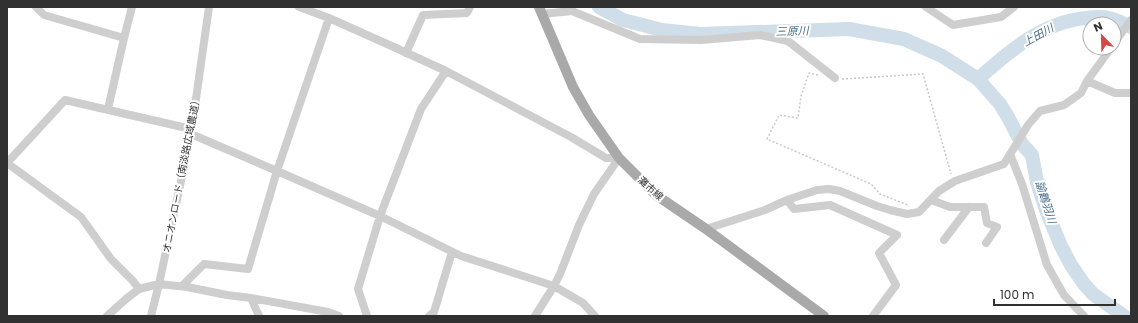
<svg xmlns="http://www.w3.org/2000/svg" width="1138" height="323" font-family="Poppins,'Noto Sans JP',sans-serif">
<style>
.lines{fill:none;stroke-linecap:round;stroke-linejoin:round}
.river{stroke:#cfdee9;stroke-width:14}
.path{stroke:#c8c8c8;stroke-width:1.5;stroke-dasharray:2 2;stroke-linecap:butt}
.minor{stroke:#cecece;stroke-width:8}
.major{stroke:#a9a9a9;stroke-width:10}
.labels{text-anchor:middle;stroke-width:4;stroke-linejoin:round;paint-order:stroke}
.street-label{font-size:10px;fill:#313131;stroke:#fff}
.water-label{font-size:11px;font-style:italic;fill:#476c8a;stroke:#fff}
</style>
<rect width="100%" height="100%" fill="#fff"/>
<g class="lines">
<path class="river" d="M599,7l24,13 39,10 38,4 149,-5 55,10 38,17 36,23 22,25 8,13 14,27 10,11 5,27 9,28 15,36 10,19 13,19 9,10 31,22
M978,79c31,-28 65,-57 108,-61 7,-1 15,-2 22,0 8,1 16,6 23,9"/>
<path class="path" d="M818,75l-9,-2 -8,23 -3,22 -19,-3 -12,24 104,45 9,10 28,11 1,1
M842,79l81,-5 28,100"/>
<path class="minor" d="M36,7l8,8 80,23 8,-31
M299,7l30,11 67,30 50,23 125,66 35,21h13
M926,7l27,18 48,-8 13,-10
M542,14l30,-3 68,28 61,1 59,-5 28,6 47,37
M329,18l-52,153 103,45 -22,73 9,27
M1114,43l17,-23
M406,53l17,-38 44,-2 3,-6
M446,71l-25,38 -41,107 81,40 93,30 29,17 12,13
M1087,81l28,12h16
M108,109l16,-71
M1010,154l12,30 25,81 17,30 20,21
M7,163l58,-63 126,29
M7,163l74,54 30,42 22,22 6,8
M787,200l7,9 36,-4 67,30 -18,18 17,32 -23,31
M931,200l19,7h34l3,16 10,4 -11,16
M706,229l59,-19 22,-10 30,-10 12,-1 11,2 37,15 13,4 17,4 12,-2 20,-21 16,-10 49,-17 24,-39 12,-14 24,-6 17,-12 6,-12 24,-33
M944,240l25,-33
M182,286l22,-22 44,5 29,-98 -86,-37
M251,298l8,18
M107,316l19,-17 13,-10 20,-5 28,3 40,8 24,3 77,14 11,4
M151,316l8,-32 32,-150 18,-127
M429,316l5,-4 18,-60
M535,316l19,-30 6,-12 19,-49 15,-31 25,-36"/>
<path class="major" d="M539,7l34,80 16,28 30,43 37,37 50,34 118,87"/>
</g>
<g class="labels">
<g class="street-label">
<text transform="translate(181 174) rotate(-79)" y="4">オニオンロード（南淡路広域農道）</text>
<text transform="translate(651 188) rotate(42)" y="4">灘市線</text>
</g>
<g class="water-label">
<text transform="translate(792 31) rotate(-2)" y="4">三原川</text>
<text transform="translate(1038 35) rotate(-29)" y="4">上田川</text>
<text transform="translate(1046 202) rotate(72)" y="4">諭鶴羽川</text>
</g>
</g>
<rect width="1138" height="323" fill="none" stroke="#313131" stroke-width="16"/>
<g transform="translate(1102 36) rotate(337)"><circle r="19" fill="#ffffff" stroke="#adadad"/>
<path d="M0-3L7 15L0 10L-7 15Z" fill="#d2494a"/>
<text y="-6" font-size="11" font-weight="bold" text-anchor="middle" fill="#313131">N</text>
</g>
<path d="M994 299v6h121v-6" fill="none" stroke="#313131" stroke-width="2"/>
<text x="1000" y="299" font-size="12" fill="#313131" stroke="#ffffff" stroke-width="3" paint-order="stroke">100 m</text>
</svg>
